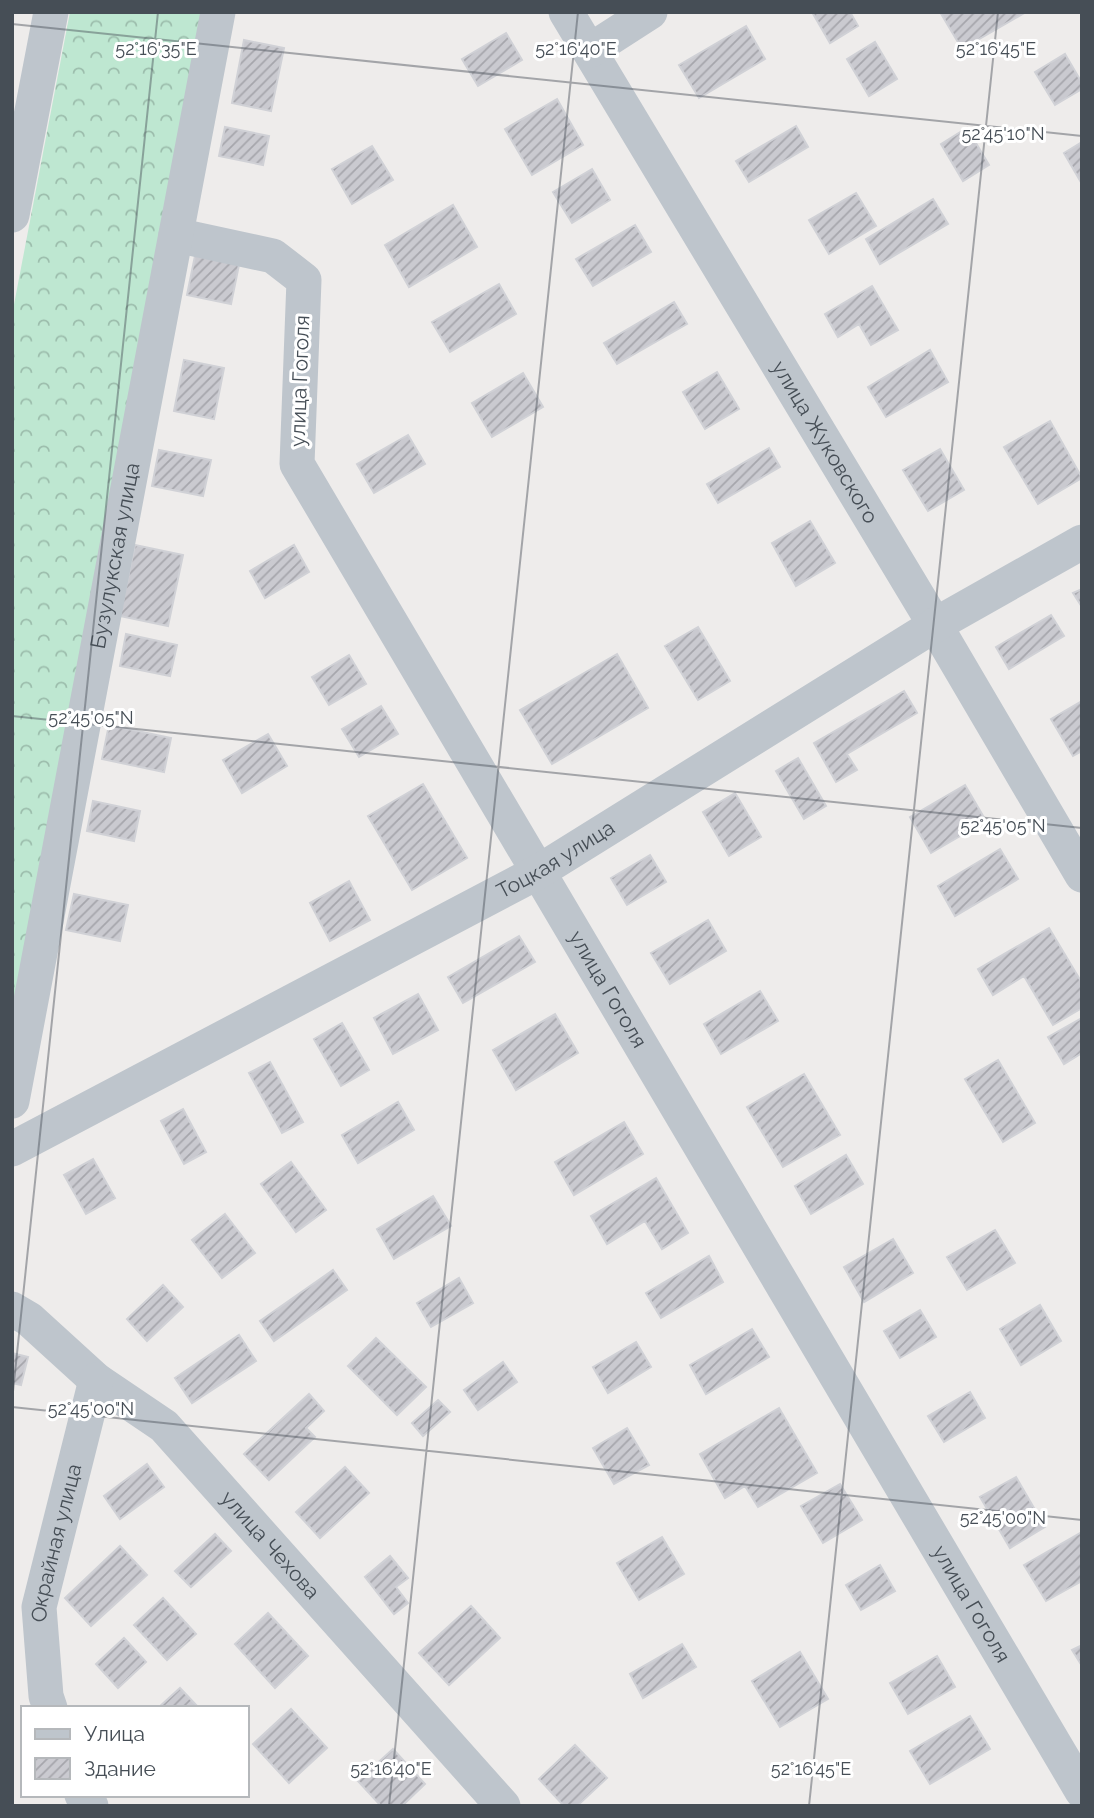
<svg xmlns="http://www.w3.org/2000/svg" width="1094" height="1818" font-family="Raleway,sans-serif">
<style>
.forest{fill:url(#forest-crowns)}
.building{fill:url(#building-hatch);stroke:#d0d1d6;stroke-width:2}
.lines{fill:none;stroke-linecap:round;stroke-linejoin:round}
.minor{stroke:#bec5cc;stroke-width:35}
.ticks{fill:none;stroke:#464e56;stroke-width:2;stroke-opacity:0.45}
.labels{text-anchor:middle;stroke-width:6;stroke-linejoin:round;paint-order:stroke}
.street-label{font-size:21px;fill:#464e56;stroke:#fff}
.ticks-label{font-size:18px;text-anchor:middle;fill:#464e56;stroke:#fff;stroke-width:6;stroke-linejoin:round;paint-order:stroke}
</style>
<defs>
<pattern id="forest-crowns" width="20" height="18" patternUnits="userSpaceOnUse" patternTransform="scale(1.75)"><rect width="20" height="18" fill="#bee7d1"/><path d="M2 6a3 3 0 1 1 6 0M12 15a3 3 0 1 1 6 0" fill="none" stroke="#9cbdac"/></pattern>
<pattern id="building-hatch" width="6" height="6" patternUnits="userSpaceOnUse" patternTransform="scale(1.75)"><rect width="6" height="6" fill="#cacad0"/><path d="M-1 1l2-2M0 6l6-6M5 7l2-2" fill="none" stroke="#a6a6ac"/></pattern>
</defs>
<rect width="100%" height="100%" fill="#eeeceb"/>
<path class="forest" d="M70,12h131l-189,1019v-716z"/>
<path class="building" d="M812,12h38l8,14 -28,17z
M940,12h86l-64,37z
M746,26l19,33 -66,39 -20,-33z
M506,33l16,27 -44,26 -16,-27z
M244,40l40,8 -13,63 -39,-8z
M875,42l22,37 -28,17 -22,-37z
M1065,54l17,29v6l-27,16 -20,-33z
M557,99l26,46 -51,30 -27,-46z
M796,126l12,21 -59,35 -13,-21z
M225,127l44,9 -6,29 -44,-9z
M967,128l22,37 -26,16 -22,-37z
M1082,142v42l-18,-31z
M372,146l21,34 -41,24 -20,-35z
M592,169l18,31 -38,23 -19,-31z
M856,193l20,33 -47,28 -20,-34z
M933,199l15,25 -68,40 -14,-25z
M453,205l24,42 -68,40 -24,-42z
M635,225l16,27 -58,34 -17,-27z
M197,246l44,9 -10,49 -44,-9z
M499,284l17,30 -66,38 -18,-30z
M872,286l26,44 -27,15 -12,-21 -21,13 -13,-23z
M674,302l13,22 -70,40 -13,-21z
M930,350l18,32 -62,35 -18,-30z
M184,360l40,8 -10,51 -40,-8z
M717,372l22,37 -34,20 -22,-37z
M523,373l20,34 -51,30 -20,-34z
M1050,421l32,57 -44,26 -34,-57z
M408,435l17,29 -51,29 -17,-29z
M769,448l11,19 -62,36 -11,-19z
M940,449l24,41 -36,21 -25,-41z
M159,450l52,10 -8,36 -51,-10z
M810,521l25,42 -39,23 -24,-43z
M135,545l48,10 -15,71 -48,-10z
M294,545l15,27 -44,26 -15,-27z
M1082,589v18l-9,-14z
M1051,615l13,21 -55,33 -13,-22z
M698,627l32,54 -32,19 -33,-54z
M126,634l51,11 -7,31 -50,-10z
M617,654l31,54 -96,56 -32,-54z
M349,655l17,29 -37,21 -17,-28z
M904,691l13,22 -70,41 10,16 -21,12 -22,-39z
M1082,701v50l-9,5 -22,-37z
M381,706l17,28 -39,23 -17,-28z
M109,725l62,13 -7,34 -62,-13z
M268,734l19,32 -45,27 -19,-33z
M798,758l28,48 -22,13 -28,-48z
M423,784l44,74 -55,32 -44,-74z
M965,785l21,36 -55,32 -21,-36z
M735,793l26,44 -32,19 -26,-44z
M93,801l47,10 -6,30 -47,-10z
M1000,849l18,30 -63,37 -17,-30z
M650,855l16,27 -39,23 -16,-27z
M349,881l21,39 -40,21 -20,-38z
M74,894l54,11 -8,36 -54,-11z
M708,920l18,31 -56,33 -19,-31z
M1049,928l33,55v25l-29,17 -29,-49 -31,19 -15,-26z
M519,936l16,26 -72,41 -15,-26z
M760,991l18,30 -57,33 -17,-30z
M418,994l20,36 -45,24 -19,-36z
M555,1014l23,39 -62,37 -23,-40z
M1082,1018v35l-18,11 -16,-27z
M342,1023l27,47 -28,16 -27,-47z
M998,1060l37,63 -32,19 -38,-63z
M270,1062l33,60 -21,11 -33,-60z
M804,1074l36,61 -57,32 -36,-60z
M398,1102l16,28 -56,33 -16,-28z
M183,1109l23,43 -22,12 -23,-43z
M624,1122l19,32 -69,41 -19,-33z
M846,1155l17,29 -52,30 -16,-28z
M93,1159l22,39 -29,16 -22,-39z
M291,1162l35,48 -30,22 -35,-48z
M656,1178l32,55 -26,16 -17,-28 -38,23 -16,-28z
M433,1196l18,30 -57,33 -17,-30z
M225,1214l30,39 -33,25 -30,-38z
M995,1230l20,33 -48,27 -20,-33z
M893,1239l20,34 -49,29 -20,-35z
M709,1256l14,26 -62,36 -15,-25z
M333,1270l14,20 -73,51 -14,-20z
M459,1278l14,25 -42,24 -14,-24z
M163,1285l20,22 -36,34 -20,-22z
M1040,1305l21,36 -40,24 -21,-36z
M920,1310l16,27 -36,21 -16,-27z
M752,1329l17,28 -63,37 -16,-29z
M239,1335l17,26 -64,42 -17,-25z
M376,1338l50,49 -29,28 -49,-49z
M636,1342l15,25 -43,26 -15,-26z
M12,1353l16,4 -7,28 -9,-2z
M503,1362l14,20 -39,28 -14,-20z
M970,1392l15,26 -41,24 -16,-26z
M309,1394l15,17 -18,17 9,9 -46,43 -25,-26z
M438,1400l12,12 -27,24 -11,-13z
M779,1408l38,65 -59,34 -13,-21 -20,12 -25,-44z
M627,1428l22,37 -35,19 -21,-36z
M147,1464l17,23 -44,32 -16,-23z
M345,1467l24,26 -49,45 -24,-26z
M1016,1477l29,50 -35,21 -30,-51z
M840,1484l22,36 -39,23 -22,-37z
M1082,1532v49l-36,20 -22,-36z
M215,1534l16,17 -40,36 -16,-16z
M662,1537l22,37 -45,26 -22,-37z
M120,1546l27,29 -56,51 -26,-28z
M390,1556l18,22 -12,9 12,16 -14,11 -29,-37z
M880,1565l15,26 -34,19 -15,-25z
M163,1598l33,36 -29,26 -33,-35z
M471,1606l29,32 -51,47 -30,-32z
M268,1613l40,43 -33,32 -40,-44z
M124,1638l22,24 -28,26 -22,-24z
M682,1644l14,23 -53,31 -13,-24z
M1082,1645v21l-10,-16z
M800,1652l28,47 -48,28 -28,-46z
M937,1656l18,31 -47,27 -18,-31z
M180,1688l19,20h-41z
M291,1709l36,39 -38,35 -36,-39z
M970,1716l20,33 -60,35 -20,-33z
M575,1745l32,33 -30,28h-13l-25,-27z
M393,1749l32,35 -23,22h-21l-23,-25z"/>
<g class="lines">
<g class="minor">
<path id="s1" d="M566,12l369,613 147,250"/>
<path d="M591,50l59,-38"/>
<path d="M12,215l39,-203"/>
<path id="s2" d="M176,235l97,21 31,24 -7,184 785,1327"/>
<path id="s3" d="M12,1101l206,-1089"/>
<path id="s4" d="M12,1149l526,-277 397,-247 147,-83"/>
<path id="s5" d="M12,1309l17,10 67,61 68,46 339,380"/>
<path id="s6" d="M50,1708l-4,-12 -7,-89 57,-227"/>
<path d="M82,1795l9,11"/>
</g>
</g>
<path class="ticks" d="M12,24l1070,112M12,716l1070,112M12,1401l146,-1389M12,1407l1070,113M389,1806l189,-1794M809,1806l189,-1794"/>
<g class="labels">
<g class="street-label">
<text transform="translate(300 381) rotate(-88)" y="7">улица Гоголя</text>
<text dy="7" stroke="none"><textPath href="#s1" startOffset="502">улица Жуковского</textPath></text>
<text dy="7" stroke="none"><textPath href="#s3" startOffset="555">Бузулукская улица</textPath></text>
<text dy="7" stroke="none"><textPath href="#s4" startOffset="616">Тоцкая улица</textPath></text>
<text dy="7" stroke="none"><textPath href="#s2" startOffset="933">улица Гоголя</textPath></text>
<text dy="7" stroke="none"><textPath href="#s6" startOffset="168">Окрайная улица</textPath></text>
<text dy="7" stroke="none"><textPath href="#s5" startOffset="352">улица Чехова</textPath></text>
<text dy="7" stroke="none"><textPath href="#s2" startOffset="1647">улица Гоголя</textPath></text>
</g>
</g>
<g class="ticks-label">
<text x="156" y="55">52°16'35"E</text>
<text x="576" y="55">52°16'40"E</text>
<text x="996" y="55">52°16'45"E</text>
<text x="1003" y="140">52°45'10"N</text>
<text x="91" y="724">52°45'05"N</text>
<text x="1003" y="832">52°45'05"N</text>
<text x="91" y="1415">52°45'00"N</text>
<text x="1003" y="1524">52°45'00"N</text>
<text x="391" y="1775">52°16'40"E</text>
<text x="811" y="1775">52°16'45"E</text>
</g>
<rect width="1094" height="1818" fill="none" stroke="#464e56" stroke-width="28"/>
<rect x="21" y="1706" width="228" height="91" fill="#ffffff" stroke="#b5b8bb" stroke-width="2"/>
<rect x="35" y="1729" width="35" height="10" fill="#bec5cc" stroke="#b5b8bb" stroke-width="2"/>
<text x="84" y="1741" font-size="21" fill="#464e56">Улица</text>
<rect x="35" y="1758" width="35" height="21" fill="url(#building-hatch)" stroke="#b5b8bb" stroke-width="2"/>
<text x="84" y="1776" font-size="21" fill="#464e56">Здание</text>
</svg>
